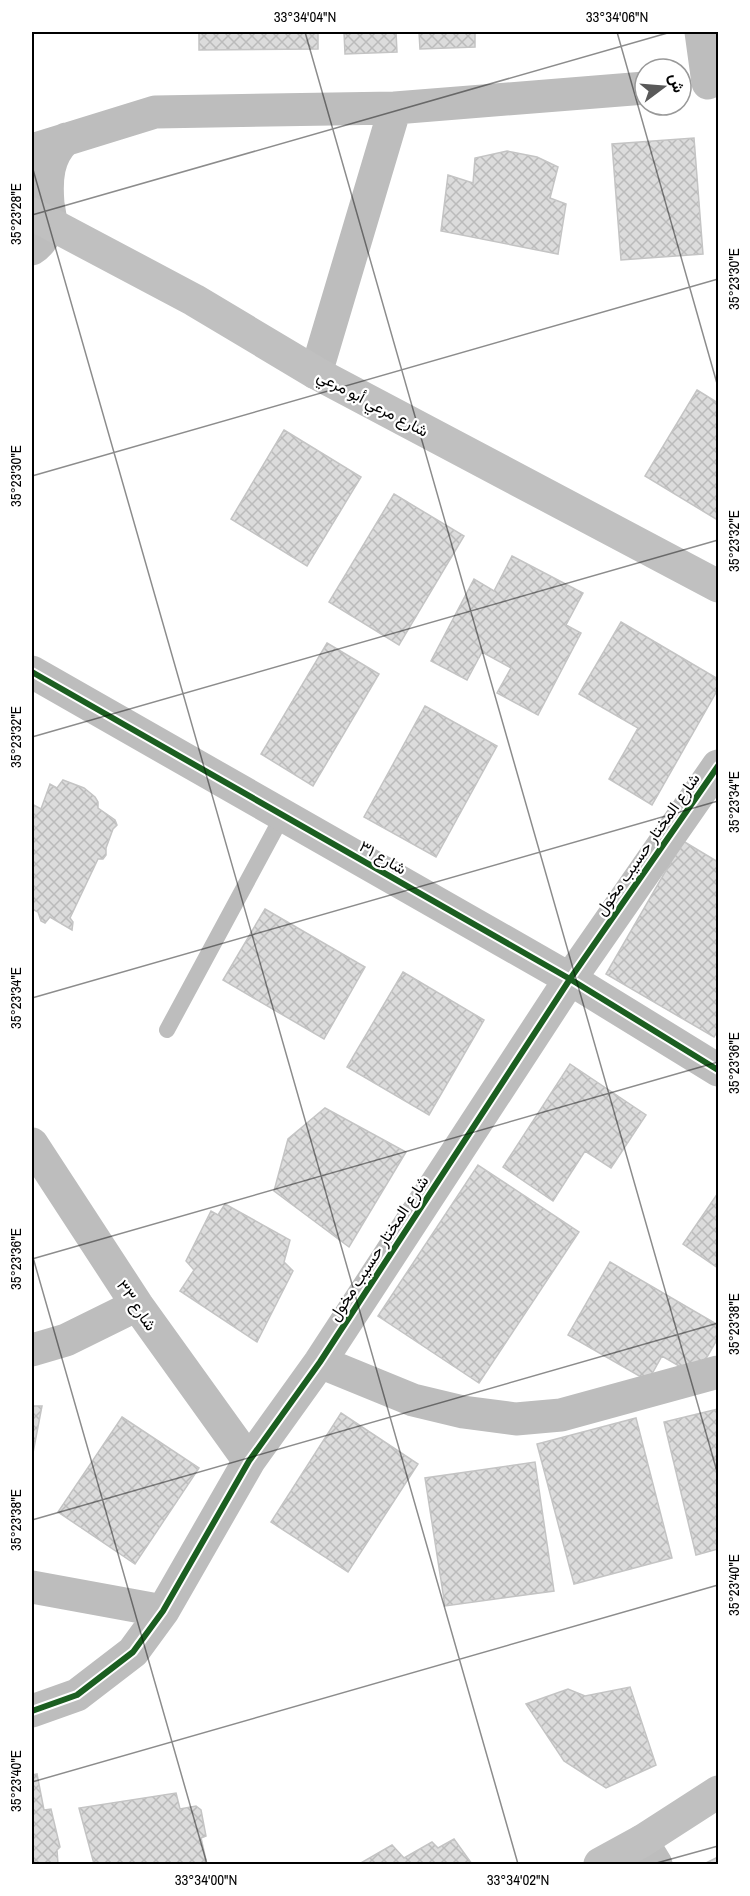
<svg xmlns="http://www.w3.org/2000/svg" width="750" height="1896" font-family="'Archivo Narrow',Vazirmatn,sans-serif">
<style>
.building{fill:url(#building-cross-hatch);stroke:#c4c4c4;stroke-width:1.5}
.lines{fill:none;stroke-linecap:round;stroke-linejoin:round}
.service{stroke:#bdbdbd;stroke-width:16}
.minor{stroke:#bdbdbd;stroke-width:33}
.secondary{stroke:#c0c0c0;stroke-width:33}
.cycleway-casing{stroke:#fff;stroke-width:10}
.cycleway{stroke:#1b5e20;stroke-width:6}
.ticks{fill:none;stroke:#000;stroke-width:1.5;stroke-opacity:0.45}
.labels{text-anchor:middle;stroke-width:4.5;stroke-linejoin:round;paint-order:stroke}
.street-label{font-size:16px;fill:#000;stroke:#fff}
.neatline{fill:none;stroke:#000;stroke-width:2}
.ticks-label{font-size:15px;text-anchor:middle;fill:#000}
</style>
<defs>
<pattern id="building-cross-hatch" width="8" height="8" patternUnits="userSpaceOnUse" patternTransform="scale(1.5)"><rect width="8" height="8" fill="#dcdcdc"/><path d="M0 0l8 8M0 8l8-8" fill="none" stroke="#bbb"/></pattern>
</defs>
<rect width="100%" height="100%" fill="#fff"/>
<path class="building" d="M199,32h119v17l-119,1z
M344,32h52l1,20 -52,2z
M419,32h56v15l-55,2z
M694,138l9,116 -82,6 -9,-116z
M507,151l30,6 21,10 -8,31 16,6 -8,50 -117,-23 7,-56 25,8 2,-25z
M697,390l21,13v113l-2,3 -71,-43z
M284,430l77,47 -54,89 -76,-47z
M394,494l70,42 -65,109 -70,-43z
M512,556l71,37 -17,32 15,8 -43,82 -41,-22 14,-25 -29,-16 -15,28 -36,-19 43,-82 20,12z
M621,622l97,57v10l-66,116 -43,-26 29,-51 -59,-34z
M327,643l52,31 -66,112 -52,-32z
M425,706l72,40 -61,111 -72,-40z
M63,780l21,8 11,9 3,5v6l17,12 2,5 -4,4 -7,19v7l-3,4h-5l-28,59 3,4 -1,8 -22,-13 -5,6 -4,-2 -3,-9 -6,-3v-105l9,5 9,-25 7,4z
M683,841l35,21v168l-4,7 -108,-63z
M265,909l100,58 -41,72 -101,-59z
M403,972l81,48 -55,95 -82,-48z
M570,1064l76,51 -35,53 -26,-17 -32,50 -50,-34z
M325,1108l81,44 -57,95 -75,-56 14,-52z
M478,1165l101,67 -100,151 -101,-67z
M718,1193v75l-35,-24z
M225,1204l65,36 -6,22 9,9 -36,71 -77,-51 14,-21 -8,-9 25,-50 7,4z
M610,1262l108,63v13l-22,38 -34,-20 -14,25 -80,-46z
M32,1406h10l-10,52z
M718,1409v140l-22,6 -32,-133z
M341,1413l77,51 -70,108 -77,-50z
M122,1417l77,51 -64,96 -77,-52z
M636,1418l36,140 -98,26 -37,-140z
M535,1462l19,129 -109,15 -20,-128z
M630,1687l26,78 -50,23 -42,-27 -38,-57 42,-15 17,7z
M37,1774l7,36 7,-1 9,38 -3,3 1,14h-26v-89z
M176,1793l4,16 16,-3 5,4 5,26 -5,2 5,22 -2,4h-110l-15,-56z
M454,1839l18,25h-113l33,-19 12,13 28,-16 6,6z
M718,1857v7h-14z"/>
<g class="lines">
<path class="service" d="M167,1030l116,-215"/>
<path class="minor" d="M701,32l7,51
M32,150l123,-38 240,-4 250,-20
M32,249c7,-4 17,-18 18,-26 1,-6 -1,-13 -2,-19 -2,-24 -1,-48 18,-65
M316,373l79,-265
M32,672l538,307 148,91
M32,1144l105,161 112,156
M32,1350l34,-10 71,-35
M320,1362l93,38 50,12 53,7 45,-4 157,-43
M32,1587l131,24
M32,1711l45,-16 56,-43 30,-41 86,-150 71,-99 250,-383 148,-213
M642,1841l14,23"/>
<path class="secondary" d="M32,214l162,86 122,73 402,213
M600,1864l42,-23 76,-49"/>
<g class="cycleway-casing">
<path id="cycleway" d="M32,672l538,307 148,91
M32,1711l45,-16 56,-43 30,-41 86,-150 71,-99 250,-383 148,-213"/>
</g>
<use href="#cycleway" class="cycleway"/>
</g>
<path class="ticks" d="M305,32l413,1443M617,32l101,355M32,166l486,1698M32,215l639,-183M32,476l686,-197M32,737l686,-197M32,998l686,-197M32,1254l175,610M32,1259l686,-197M32,1520l686,-197M32,1782l686,-197M653,1864l65,-18"/>
<g class="labels">
<g class="street-label">
<text transform="translate(373 403) rotate(28)" y="6">شارع مرعي أبو مرعي</text>
<text transform="translate(647 844) rotate(-55)" y="6">شارع المختار حسيب مخول</text>
<text transform="translate(383 857) rotate(30)" y="6">شارع ٣١</text>
<text transform="translate(378 1248) rotate(-57)" y="6">شارع المختار حسيب مخول</text>
<text transform="translate(137 1305) rotate(56)" y="6">شارع ٣٣</text>
</g>
</g>
<rect width="750" height="1896" fill="none" stroke="#ffffff" stroke-width="66"/>
<g transform="translate(663 87) rotate(74)"><circle r="28" fill="#ffffff" stroke="#999999" stroke-width="1.5"/>
<path d="M0-4.5L10 22L0 15L-10 22Z" fill="#595959"/>
<text y="-9" font-size="16" font-weight="bold" text-anchor="middle" fill="#000000">ش</text>
</g>
<rect x="33" y="33" width="684" height="1830" class="neatline"/>
<g class="ticks-label">
<text x="305" y="22">33°34'04"N</text>
<text x="617" y="22">33°34'06"N</text>
<text transform="translate(16 214) rotate(-90)" y="5">35°23'28"E</text>
<text transform="translate(734 279) rotate(-90)" y="5">35°23'30"E</text>
<text transform="translate(16 476) rotate(-90)" y="5">35°23'30"E</text>
<text transform="translate(734 541) rotate(-90)" y="5">35°23'32"E</text>
<text transform="translate(16 737) rotate(-90)" y="5">35°23'32"E</text>
<text transform="translate(734 802) rotate(-90)" y="5">35°23'34"E</text>
<text transform="translate(16 998) rotate(-90)" y="5">35°23'34"E</text>
<text transform="translate(734 1063) rotate(-90)" y="5">35°23'36"E</text>
<text transform="translate(16 1259) rotate(-90)" y="5">35°23'36"E</text>
<text transform="translate(734 1324) rotate(-90)" y="5">35°23'38"E</text>
<text transform="translate(16 1520) rotate(-90)" y="5">35°23'38"E</text>
<text transform="translate(734 1585) rotate(-90)" y="5">35°23'40"E</text>
<text transform="translate(16 1781) rotate(-90)" y="5">35°23'40"E</text>
<text x="206" y="1885">33°34'00"N</text>
<text x="518" y="1885">33°34'02"N</text>
</g>
</svg>
